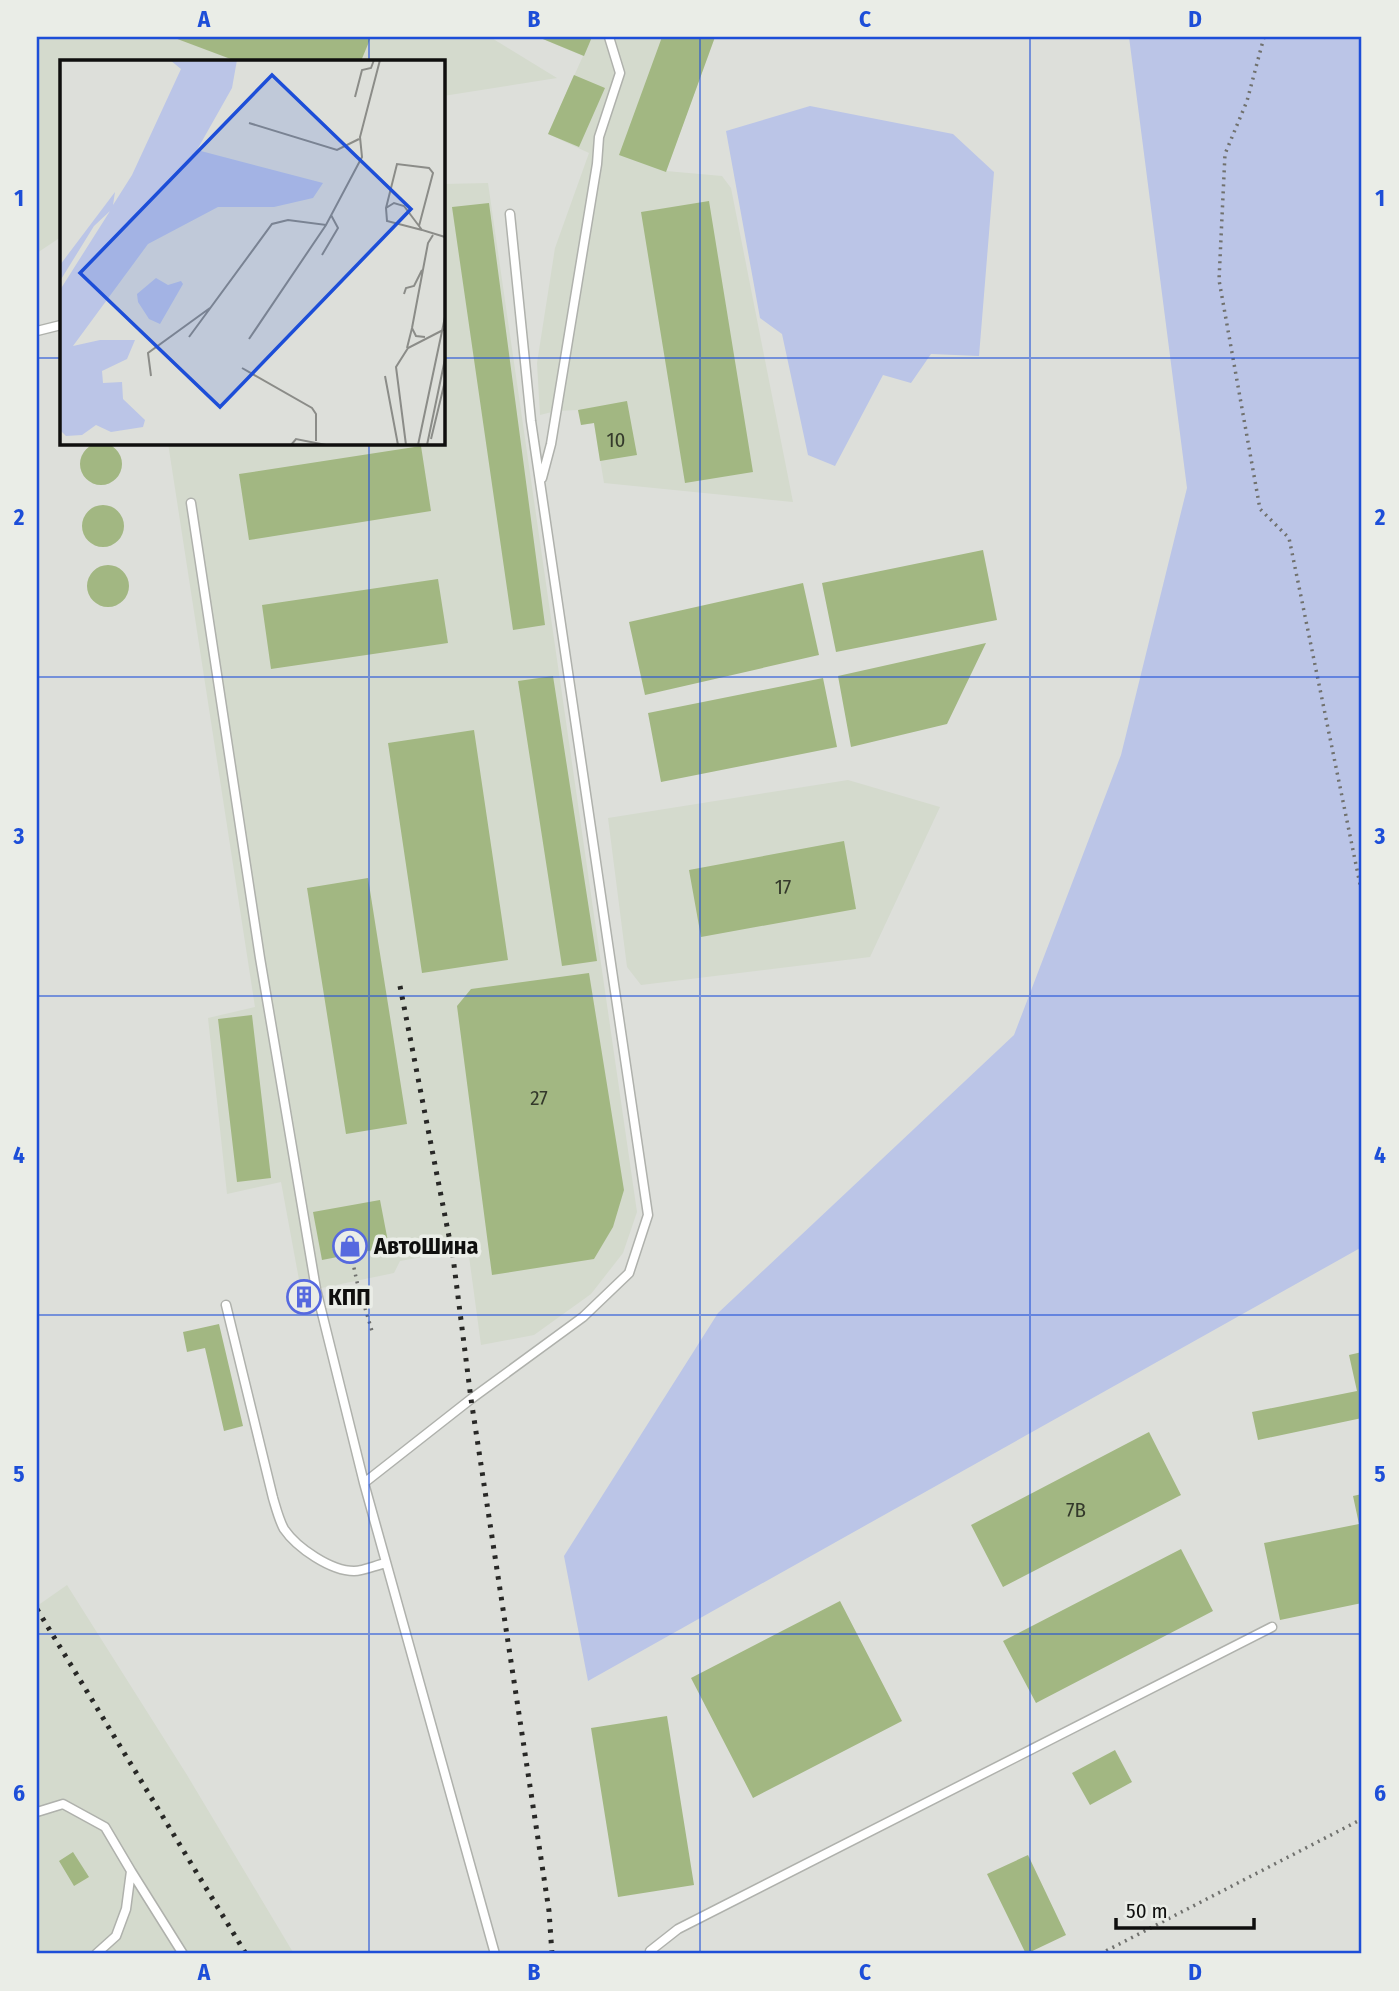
<svg xmlns="http://www.w3.org/2000/svg" width="1399" height="1991" font-family="'Fira Sans Condensed',sans-serif">
<style>
.built{fill:#d4dacd}
.green{fill:#bbc5e7}
.building{fill:#a2b782}
.lines{fill:none;stroke-linecap:round;stroke-linejoin:round}
.service-casing{stroke:#afb1ac;stroke-width:11}
.path{stroke:#70716e;stroke-width:3.5;stroke-dasharray:2 5;stroke-linecap:butt}
.service{stroke:#fff;stroke-width:8}
.rail{stroke:#282826;stroke-width:5;stroke-dasharray:3.5 7;stroke-linecap:butt}
.grid{fill:none;stroke:#1d4ed8;stroke-width:2;stroke-opacity:0.55}
.labels{text-anchor:middle;stroke-width:7;stroke-linejoin:round;paint-order:stroke}
.number-label{font-size:21px;fill:#34392b}
.poi-label{font-size:24px;font-weight:bold;fill:#0f0f0e;stroke:#eaede7;text-anchor:start}
.inset-road{fill:none;stroke:#8b8c88;stroke-width:2}
.view{fill:#1d4ed8;fill-opacity:0.15;stroke:#1d4ed8;stroke-width:3.5}
.inset-edge{fill:none;stroke:#0f0f0e;stroke-width:3.5}
.neatline{fill:none;stroke:#1d4ed8;stroke-width:2.5}
.grid-label{font-size:23px;text-anchor:middle;font-weight:bold;fill:#1d4ed8}
</style>
<rect width="100%" height="100%" fill="#dddfda"/>
<path class="built" d="M37,37h453l67,41 -114,18v-35h-382v176l-24,16z
M538,37h177l-49,134 56,5 9,12 62,314 -189,-19 -10,-60 -13,2 -3,-15 -22,1 -16,4 -3,-52 18,-115 34,-95 -41,-19 35,-78z
M488,183l149,1029 -14,41 -32,41 -57,41 -53,10 -13,-96 -68,12 -6,12 -82,17 2,13 -17,4 -4,-20 7,-2 -19,-103 -54,12 -19,-176 47,-11 -87,-564h275v-259z
M848,780l92,27 -70,150 -229,28 -14,-18 -19,-149z
M67,1585l120,190 107,179h-257v-348z"/>
<path class="green" d="M1129,37h233v1210l-774,434 -24,-125 154,-243 296,-278 107,-280 66,-267z
M810,106l143,28 41,38 -15,184 -48,-2 -20,29 -28,-8 -48,91 -27,-11 -26,-121 -22,-16 -34,-187z"/>
<path class="building" d="M172,37h199l-10,24h-125z
M538,37h54l-8,19z
M662,37h53l-49,135 -47,-17z
M574,75l31,13 -26,59 -31,-13z
M709,201l44,271 -68,11 -44,-271z
M489,203l56,422 -32,5 -61,-423z
M627,401l10,54 -37,6 -6,-38 -13,2 -3,-15z
M80 464a21 21 0 1 1 42 0a21 21 0 1 1-42 0Z
M421,446l10,65 -182,29 -10,-66z
M82 526a21 21 0 1 1 42 0a21 21 0 1 1-42 0Z
M983,550l14,70 -161,32 -14,-69z
M87 586a21 21 0 1 1 42 0a21 21 0 1 1-42 0Z
M438,579l10,64 -177,26 -9,-64z
M803,583l16,72 -174,40 -16,-73z
M986,643l-39,81 -96,23 -13,-71z
M553,676l44,285 -35,5 -44,-285z
M823,678l14,69 -176,35 -13,-69z
M474,730l34,230 -86,13 -34,-230z
M844,841l12,68 -155,28 -12,-67z
M368,878l39,246 -61,10 -39,-246z
M589,973l35,217 -11,37 -19,32 -102,16 -35,-269 14,-17z
M252,1015l19,163 -34,4 -19,-163z
M380,1200l9,47 -67,13 -9,-48z
M310,1283l4,20 -17,4 -4,-20z
M219,1324l24,102 -19,5 -19,-83 -18,4 -4,-20z
M1362,1352v66l-104,22 -6,-28 105,-21 -8,-36z
M1149,1432l32,63 -178,92 -32,-62z
M1362,1494v109l-82,17 -16,-77 95,-19 -6,-28z
M1181,1549l32,62 -177,92 -33,-62z
M840,1601l62,120 -149,77 -62,-120z
M667,1716l27,169 -76,12 -27,-169z
M1115,1750l17,32 -42,23 -18,-32z
M73,1852l16,25 -15,9 -15,-25z
M1028,1855l38,80 -40,19 -39,-80z"/>
<g class="lines">
<g class="service-casing">
<path id="service" d="M37,331l24,-6
M542,478l9,-34 46,-280 2,-27 21,-64 -11,-36
M191,503l69,455 56,331 48,194
M226,1305l47,193c3,10 6,22 11,31 13,19 47,42 70,42 10,0 22,-6 32,-8
M37,1812l26,-8 42,23 26,44 -5,38 -10,27 -20,18
M131,1871l52,83
M495,1954l-131,-471 107,-84 112,-82 46,-44 19,-58 -117,-794 -21,-207
M650,1954v-3l28,-22 594,-302"/>
</g>
<path class="path" d="M1264,37l-17,64 -22,53 -6,126 41,229 29,29 73,356
M351,1254l6,28 15,49
M1100,1954l262,-135"/>
<use href="#service" class="service"/>
<path class="rail" d="M400,986l53,271 18,142 78,512 3,43
M37,1609l209,345"/>
</g>
<path class="grid" d="M369,37v24M700,37v1917M1030,37v1917M37,358h24M443,358h919M369,443v1511M37,677h1325M37,996h1325M37,1315h1325M37,1634h1325"/>
<defs>
<g id="shop-ring" transform="scale(1.75)"><circle r="9.5" fill="#eaede7" stroke="#5669df" stroke-width="1.5"/><path d="M-5-2.5h2.3a2.7 3.5 0 0 1 5.4 0H5L5.5 6h-11ZM-1.5-2.5h3a1.5 2.3 0 0 0-3 0Z" fill="#5669df"/></g>
<g id="building-ring" transform="scale(1.75)"><circle r="9.5" fill="#eaede7" stroke="#5669df" stroke-width="1.5"/><path d="M-4-6H4V6H1V3H-1V6H-4ZM-2.5-4.3h1.7v1.8h-1.7ZM.8-4.3h1.7v1.8H.8ZM-2.5-1h1.7V.8h-1.7ZM.8-1h1.7V.8H.8Z" fill="#5669df"/></g>
</defs>
<g fill-rule="evenodd">
<use href="#shop-ring" x="350" y="1246"/>
<use href="#building-ring" x="304" y="1297"/>
</g>
<g class="labels">
<g class="number-label">
<text x="616" y="447">10</text>
<text x="783" y="894">17</text>
<text x="539" y="1105">27</text>
<text x="1076" y="1517">7В</text>
</g>
<g class="poi-label">
<text x="374" y="1254">АвтоШина</text>
<text x="328" y="1305">КПП</text>
</g>
</g>
<g transform="translate(60 60)">
<rect width="385" height="385" fill="#dddfda"/>
<path d="M110,0h67l-5,28 -35,62 126,33 -10,15 -39,9h-56l-70,37 -75,102 27,-6h35l-8,19 -25,12 1,12 19,-1 1,17 22,21 -2,7 -32,5 -15,-7 -14,10 -16,1 -6,-6v-140l50,-79 -16,15 -34,55v-16l55,-73 -2,13 19,-30 49,-106zM96,218l12,7 13,-4 2,3 -23,40 -11,-5 -11,-17 -1,-8z" fill="#bbc5e7"/>
<path class="inset-road" d="M295,37l7,-27 9,-2 3,-8M189,63l88,27 22,-11M326,148l11,-44 32,4 4,5 -14,53M362,170l-35,-9 -1,-13 8,-5 10,3 18,24 23,7M262,195l16,-27 -7,-13M344,234l2,-6 8,-2 8,-16M352,268l16,-85 5,-8M129,277l83,-113 16,-4 38,5 36,-68 -2,-20 20,-77M189,279l77,-114M347,288l5,-20 4,8 9,1M182,308l70,40 4,6v27M91,316l-3,-23 62,-45M325,316l13,69M371,379l14,-58M231,385l5,-6 30,6M346,385l-10,-78 12,-19 37,-19M358,385l27,-128M367,385l18,-86"/>
<path class="view" d="M212,15l139,134 -191,198 -140,-134z"/>
<rect width="385" height="385" class="inset-edge"/>
</g>
<rect width="1399" height="1991" fill="none" stroke="#eaede7" stroke-width="77"/>
<path d="M1116 1918v10h138v-10" fill="none" stroke="#0f0f0e" stroke-width="3.5"/>
<text x="1126" y="1918" font-size="21" fill="#0f0f0e" stroke="#eaede7" stroke-width="5" paint-order="stroke">50 m</text>
<rect x="38" y="38" width="1322" height="1914" class="neatline"/>
<g class="grid-label">
<text x="204" y="27">A</text>
<text x="534" y="27">B</text>
<text x="865" y="27">C</text>
<text x="1195" y="27">D</text>
<text x="19" y="206">1</text>
<text x="1380" y="206">1</text>
<text x="19" y="525">2</text>
<text x="1380" y="525">2</text>
<text x="19" y="844">3</text>
<text x="1380" y="844">3</text>
<text x="19" y="1163">4</text>
<text x="1380" y="1163">4</text>
<text x="19" y="1482">5</text>
<text x="1380" y="1482">5</text>
<text x="19" y="1801">6</text>
<text x="1380" y="1801">6</text>
<text x="204" y="1980">A</text>
<text x="534" y="1980">B</text>
<text x="865" y="1980">C</text>
<text x="1195" y="1980">D</text>
</g>
</svg>
